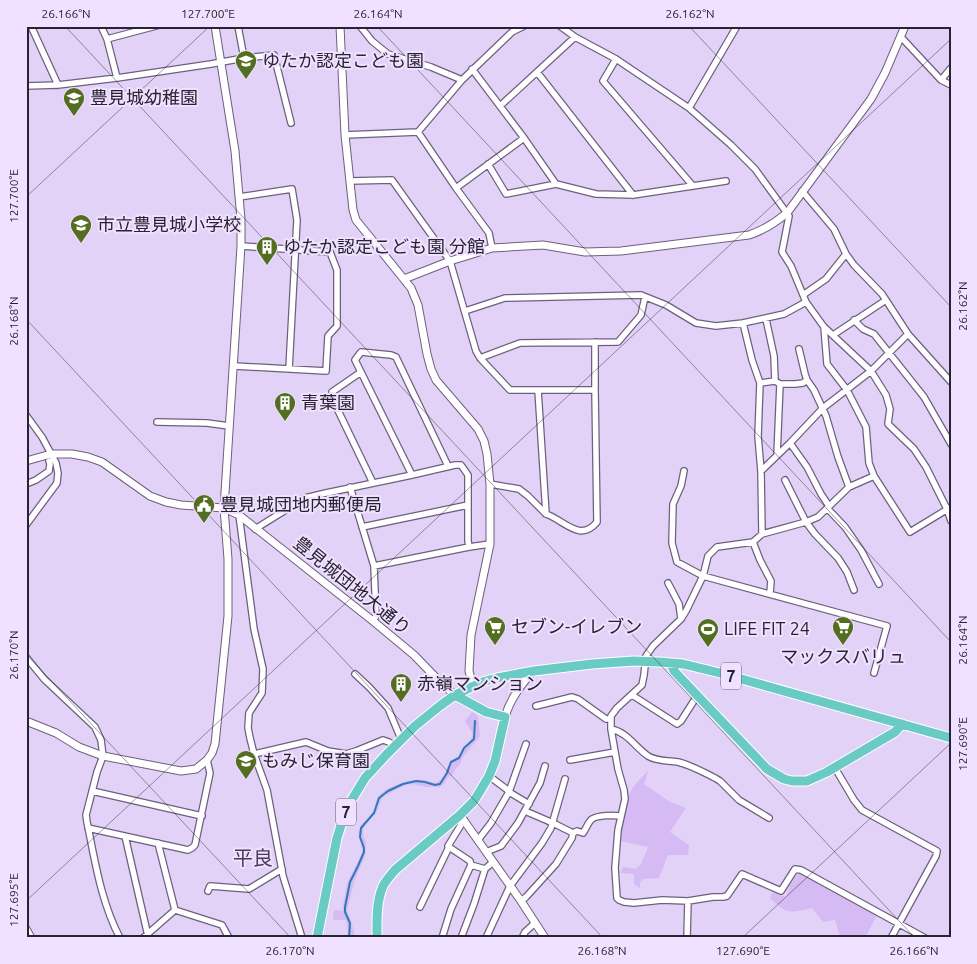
<svg xmlns="http://www.w3.org/2000/svg" width="977" height="964" font-family="Ubuntu,'Noto Sans JP',sans-serif">
<style>
.green{fill:#d5baf3}
.lines{fill:none;stroke-linecap:round;stroke-linejoin:round}
.stream{stroke:#2e7aba;stroke-width:2}
.minor-casing{stroke:#6e5f7f;stroke-width:8}
.tertiary-casing{stroke:#6e5f7f;stroke-width:9}
.primary-casing{stroke:#fff;stroke-width:11}
.minor{stroke:#fff;stroke-width:5.5}
.tertiary{stroke:#fff;stroke-width:7}
.primary{stroke:#6acbc4;stroke-width:9}
.ticks{fill:none;stroke:#292331;stroke-width:1;stroke-opacity:0.45}
.labels{text-anchor:middle;stroke-width:4;stroke-linejoin:round;paint-order:stroke}
.shield{fill:#efe1ff;stroke:#645c6f;stroke-width:1}
.shield-label{font-size:16px;font-weight:bold;fill:#292331}
.poi-label{font-size:18px;fill:#292331;stroke:#efe1ff;text-anchor:start}
.street-label{font-size:18px;fill:#292331;stroke:#efe1ff}
.quarter-label{font-size:20px;fill:#483a58;stroke:#efe1ff}
.neatline{fill:none;stroke:#292331;stroke-width:2}
.ticks-label{font-size:12px;text-anchor:middle;fill:#292331}
</style>
<rect width="100%" height="100%" fill="#e3d2f7"/>
<path class="green" d="M472,712l6,4 2,20 -18,22c-1,8 -7,9 -9,16l-6,4 -2,5 -5,4h-13l-15,-3 -7,1 -21,11 -3,4 -4,12 -12,12 -2,7v5l3,6 -1,14 -10,23 -8,31 7,21v7h-7l1,-8 -2,-10h-13l1,-10 8,1 5,-27 15,-31c1,-8 -5,-14 -3,-22 1,-8 10,-12 14,-19 2,-5 2,-10 5,-15 8,-11 33,-19 46,-17 5,1 10,5 15,1 7,-4 7,-13 11,-20l10,-6 3,-7 7,-7 3,-7 -8,-13z
M648,771v1l-4,12 26,18 16,6 -16,24 19,13 -1,10h-20l-9,23 -16,1 -3,3v6l-6,-4v-10l-14,-1 3,-6 13,2 5,-5 7,-17 -27,-6c1,-14 3,-37 9,-48 4,-9 12,-16 18,-22z
M799,872l78,43 -12,23 -25,-1 -5,-17 -12,2 -11,-14c-23,5 -24,7 -42,-10l2,-6 14,5 5,-13z"/>
<g class="lines">
<path class="stream" d="M349,938l1,-15 -5,-11v-5l5,-25 8,-16 6,-14v-4l-4,-11 1,-9 13,-15 5,-15 9,-7 15,-7 13,-3 9,1 10,3 5,-1 7,-11 4,-11 8,-4 5,-10 10,-9 1,-18"/>
<g class="minor-casing">
<path id="minor" d="M31,26l27,59
M101,26l6,13 10,39
M238,26l6,32
M360,26l12,15 16,13 43,13 31,13
M560,26l15,11 41,22 73,49 42,37 24,24 34,47 -7,36 9,14 15,36 18,25 47,44 15,24 4,14 -2,15 26,25 12,18 21,42 4,12
M901,37l40,43 10,5
M107,39l49,-13
M616,59l-13,22 90,105
M472,69l52,69 32,46
M537,72l96,123
M941,80l10,-12
M26,86l32,-1 59,-7 94,-14 33,-6 30,-3 17,68
M500,106l75,-69
M689,108l48,-82
M418,132l38,56 33,45 3,15
M345,135l73,-3 44,-52 50,-48 12,-6
M488,164l18,30 50,-10 40,10 37,1 93,-14
M350,181l42,-1 58,81 26,90 4,7 30,32h85
M456,188l68,-50
M802,191l32,38 12,25 8,11 28,29 26,40 43,48
M239,197l53,-8 5,31 -8,149
M803,295l23,-16 20,-25
M465,311l40,-13 136,-3 25,10 30,18 20,3 27,-3 41,-9 22,-12
M766,319l8,37 1,25
M854,320l9,9 11,5 50,63 27,47
M743,323l9,37 8,23 -2,53 3,35 1,63
M824,327l3,37 20,26 19,37 3,36 5,13 36,56 41,-25
M833,335l53,-35
M799,349l6,25 2,6 7,10 12,26 12,41 11,30
M480,358l40,-15 98,-1 23,-27 4,-18
M234,366l92,5 2,-35 9,-10v-56l-7,-18 -89,-6
M361,372l-29,20v6l41,85
M760,383l15,-2 5,3h15l8,-1 4,-3
M26,415l16,22 14,26 2,10 -1,10 -31,42
M157,422l50,1 22,3
M790,443l17,24 14,27 8,12
M777,455l3,-71
M684,471l-3,15 -8,18 -1,39 5,19 26,14 184,50 -13,47
M761,471l29,-28 33,-35 48,-37 37,-37
M412,475l-57,-115 6,-8 30,3 5,2 52,109
M874,476l-25,11 -31,30 -12,5 -44,12 -9,8 -36,5 -9,9 -5,20 -17,35 -5,8 -28,27 -7,10 -2,19 -2,10 -25,23 -6,8v13l7,40 6,21 1,9 -7,31 -3,38 2,30 2,2 5,2 10,1 28,-3 26,1 25,-4h10l4,-1 15,-22 39,17 14,-22 6,1 124,68
M785,480l21,42 9,12 23,24 9,14 7,18
M26,484l10,-4 13,-9 1,-7 -1,-3
M490,484l29,5 9,7 18,18 -8,-124
M350,487l24,79 2,50 -3,5
M827,508l18,19 16,23 18,34
M546,514c18,6 34,29 51,8l-2,-132v-48
M239,515l15,114 9,40 -1,24 -13,20 -1,15 2,10 4,16 13,36 16,86 19,62
M362,527l106,-22
M255,529l50,-31 21,-5 86,-18 43,-10h6l7,10v66l1,6
M753,542l7,18 11,21 -1,12
M374,566l95,-19 21,-3
M668,583l11,21 2,15
M26,657l18,22 51,48 6,13 2,16 -6,16 -11,43 1,7c8,39 14,80 33,116
M355,674l14,13 19,21 13,31
M632,695l45,29 4,-3 16,-25
M536,706l36,-9 6,2 28,20h4
M611,729c16,3 24,18 37,27 10,6 20,4 30,6 13,3 25,10 37,16l5,3 19,19 30,18
M254,754l52,-12 22,9 18,3 10,-3 27,-11 6,2 5,4
M570,760l45,-8
M835,768l19,32 8,10 75,41 -1,5 -45,82
M489,776l20,15
M92,791l110,25
M509,792l20,12
M88,828l100,22 4,-2 3,-3 15,-72 -3,-13
M573,833l4,-2 6,2c3,-4 5,-11 9,-14 6,-4 22,-4 29,-3
M125,836l23,100
M478,840l13,-17 18,-31 17,-48
M158,843l17,67
M449,847l21,14 1,4
M486,852l15,-6 17,-23 22,-40 5,-17
M208,891l2,-5 39,3 33,-20
M521,901l5,-4 30,-33 16,-26 1,-5 -20,-10 -28,-12
M420,907l29,-60 -1,-1 16,-26
M143,938l32,-28 47,15 7,13
M442,938l9,-29 20,-44 14,4
M461,938l13,-34 11,-35 8,-7
M486,938l24,-52 32,-43 9,-15 14,-49
M522,938l3,-6 10,-9
M687,938l1,-37"/>
</g>
<g class="tertiary-casing">
<path id="tertiary" d="M340,26l5,109 8,75 3,10 55,68 7,17 9,49 4,15 5,11 42,49 6,12 3,13 3,30v60l-19,91 -2,36 4,15
M404,279l46,-18 42,-13 51,-3 42,7 36,-1 128,-16c15,-5 26,-12 38,-22l84,-114 14,-26 20,-47
M26,461l25,-7h21l16,3 14,5 48,34 16,6 15,3 43,3 15,7 134,106 41,34 29,30 12,10
M505,717c5,-18 16,-32 28,-46
M26,721l30,12 23,14 24,9 78,15 15,-2 11,-9 5,-7 3,-9 13,-128v-57l-4,-51 17,-262v-27l-6,-68 -20,-125
M460,815l61,86 24,37
M26,929l5,9"/>
</g>
<g class="primary-casing">
<path id="primary" d="M671,663l3,8 93,98 17,10 8,2h15l20,-9 68,-40 7,-8
M317,938l20,-100 7,-22 7,-15 14,-23 21,-23 29,-29 26,-21 14,-10 27,-13 15,-4 37,-7 58,-7 42,-3 25,1 24,2 37,9 231,65
M377,938c0,-17 -1,-36 6,-52 3,-6 8,-11 12,-16l65,-55 14,-14 15,-25 6,-15 10,-44 -19,-5 -31,-17"/>
</g>
<use href="#minor" class="minor"/>
<use href="#tertiary" class="tertiary"/>
<use href="#primary" class="primary"/>
</g>
<path class="ticks" d="M65,26l850,912M377,26l574,616M689,26l262,281M26,197l184,-171M26,319l577,619M26,654l265,284M26,901l925,-862M742,938l209,-195"/>
<defs>
<g id="school-pin" transform="scale(1.125)"><path d="M0 17L-7.5 6A9.5 9.5 0 1 1 7.5 6Z" fill="#546e21" stroke="#efe1ff"/><path d="M0-5L7-2L0 1L-7-2ZM-4 1L0 2.5L4 1V4Q0 6-4 4Z" fill="#fff"/></g>
<g id="building-pin" transform="scale(1.125)"><path d="M0 17L-7.5 6A9.5 9.5 0 1 1 7.5 6Z" fill="#546e21" stroke="#efe1ff"/><path d="M-4-6H4V6H1V3H-1V6H-4ZM-2.5-4.3h1.7v1.8h-1.7ZM.8-4.3h1.7v1.8H.8ZM-2.5-1h1.7V.8h-1.7ZM.8-1h1.7V.8H.8Z" fill="#fff"/></g>
<g id="civic-pin" transform="scale(1.125)"><path d="M0 17L-7.5 6A9.5 9.5 0 1 1 7.5 6Z" fill="#546e21" stroke="#efe1ff"/><path d="M-.6-6.5H3V-4.5H.6V-3L4-1V1h2V6H-6V1h2V-1L-.6-3ZM-1.2 2.5V6h2.4V2.5Z" fill="#fff"/></g>
<g id="supermarket-pin" transform="scale(1.125)"><path d="M0 17L-7.5 6A9.5 9.5 0 1 1 7.5 6Z" fill="#546e21" stroke="#efe1ff"/><path d="M-6-5.5h2.5l.6 2H6L4.5 2H-2.5L-4.4-4H-6ZM-1.5 3.2a1.3 1.3 0 1 0 .1 0ZM3 3.2a1.3 1.3 0 1 0 .1 0Z" fill="#fff"/></g>
<g id="stadium-pin" transform="scale(1.125)"><path d="M0 17L-7.5 6A9.5 9.5 0 1 1 7.5 6Z" fill="#546e21" stroke="#efe1ff"/><path d="M0-5a6.5 5 0 1 0 0 10a6.5 5 0 1 0 0-10ZM-3.5-1.8h7v3.6h-7Z" fill="#fff"/></g>
</defs>
<g fill-rule="evenodd">
<use href="#school-pin" x="246" y="61"/>
<use href="#school-pin" x="74" y="98"/>
<use href="#school-pin" x="81" y="225"/>
<use href="#building-pin" x="267" y="247"/>
<use href="#building-pin" x="285" y="403"/>
<use href="#civic-pin" x="204" y="505"/>
<use href="#supermarket-pin" x="495" y="627"/>
<use href="#supermarket-pin" x="843" y="627"/>
<use href="#stadium-pin" x="708" y="629"/>
<use href="#building-pin" x="401" y="684"/>
<use href="#school-pin" x="246" y="761"/>
</g>
<g class="labels">
<g class="shield">
<rect x="721" y="662.5" width="20" height="27" rx="4"/>
<rect x="336" y="798.5" width="20" height="27" rx="4"/>
</g>
<g class="shield-label">
<text x="731" y="682">7</text>
<text x="346" y="818">7</text>
</g>
<g class="poi-label">
<text x="262" y="67">ゆたか認定こども園</text>
<text x="90" y="104">豊見城幼稚園</text>
<text x="97" y="231">市立豊見城小学校</text>
<text x="283" y="253">ゆたか認定こども園 分館</text>
<text x="301" y="409">青葉園</text>
<text x="220" y="511">豊見城団地内郵便局</text>
<text x="511" y="633">セブン-イレブン</text>
<text x="724" y="635">LIFE FIT 24</text>
<text x="843" y="663" text-anchor="middle">マックスバリュ</text>
<text x="417" y="690">赤嶺マンション</text>
<text x="262" y="767">もみじ保育園</text>
</g>
<g class="street-label">
<text transform="translate(352 586) rotate(39)" y="6">豊見城団地大通り</text>
</g>
<g class="quarter-label">
<text x="253" y="865">平良</text>
</g>
</g>
<rect width="977" height="964" fill="none" stroke="#efe1ff" stroke-width="55"/>
<rect x="28" y="28" width="922" height="908" class="neatline"/>
<g class="ticks-label">
<text x="66" y="18">26.166°N</text>
<text x="208" y="18">127.700°E</text>
<text x="378" y="18">26.164°N</text>
<text x="690" y="18">26.162°N</text>
<text transform="translate(14 196) rotate(-90)" y="4">127.700°E</text>
<text transform="translate(963 306) rotate(-90)" y="4">26.162°N</text>
<text transform="translate(14 321) rotate(-90)" y="4">26.168°N</text>
<text transform="translate(963 640) rotate(-90)" y="4">26.164°N</text>
<text transform="translate(14 655) rotate(-90)" y="4">26.170°N</text>
<text transform="translate(963 744) rotate(-90)" y="4">127.690°E</text>
<text transform="translate(14 900) rotate(-90)" y="4">127.695°E</text>
<text x="290" y="955">26.170°N</text>
<text x="602" y="955">26.168°N</text>
<text x="743" y="955">127.690°E</text>
<text x="914" y="955">26.166°N</text>
</g>
</svg>
